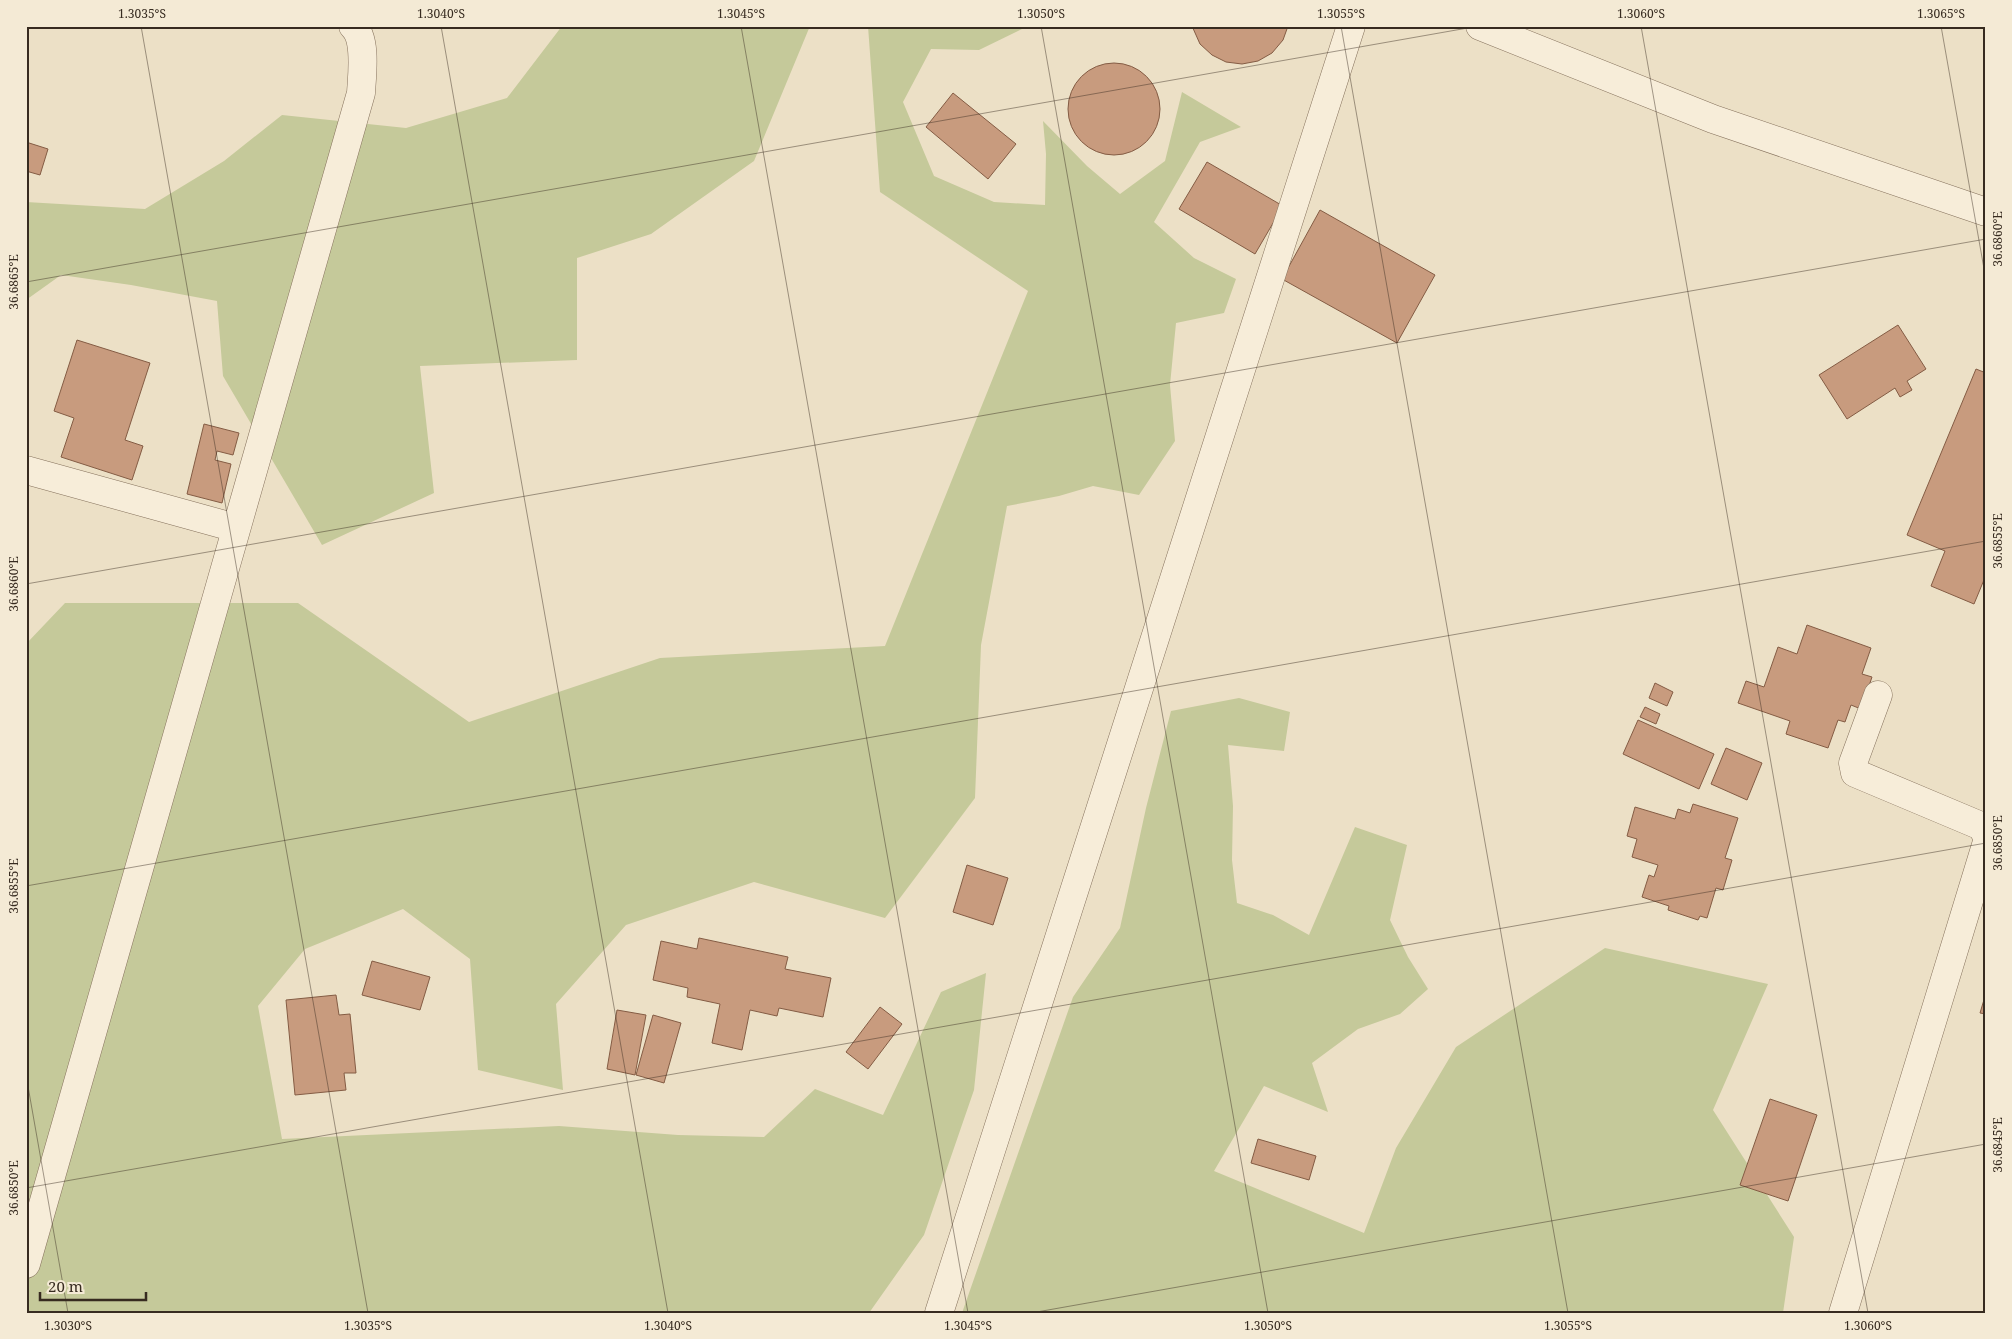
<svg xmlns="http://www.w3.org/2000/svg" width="2012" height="1339" font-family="'Noto Serif',serif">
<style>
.green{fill:#c5c99a}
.building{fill:#c89b7e;stroke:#845c44}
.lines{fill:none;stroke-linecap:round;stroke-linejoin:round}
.street-casing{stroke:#86725d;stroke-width:29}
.street{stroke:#f7edd9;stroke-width:28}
.ticks{fill:none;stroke:#372b20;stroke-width:1;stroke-opacity:0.45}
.neatline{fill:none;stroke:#372b20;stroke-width:2}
.ticks-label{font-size:12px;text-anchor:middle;fill:#372b20}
</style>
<rect width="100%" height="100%" fill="#ece0c6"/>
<path class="green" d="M562,26h248l-56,135 -103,73 -74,24v102l-157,6 14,127 -112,52 -99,-169 -6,-75 -86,-16 -70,-10 -35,25v-98l119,7 79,-48 58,-46 124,13 101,-30z
M868,26h160l-49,24 -48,-1 -28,53 31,74 60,26 51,3 1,-51 -3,-33 44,45 33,28 45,-33 17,-69 59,35 -41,15 -46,80 40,36 42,21 -12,34 -48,10 -6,62 5,56 -36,54 -46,-9 -34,10 -52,10 -26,139 -6,153 -90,120 -131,-36 -128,43 -70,79 7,86 -85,-20 -8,-111 -67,-50 -98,40 -47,57 24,133 277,-13 119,9 86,2 51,-48 68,26 58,-123 45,-19 -12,117 -50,145 -55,78h-843v-669l39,-41h233l171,119 191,-64 225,-12 143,-355 -148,-99z
M1239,698l51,14 -6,39 -56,-6 5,61 -1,54 5,43 36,12 36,20 46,-108 52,18 -17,75 18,37 20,32 -28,25 -42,15 -46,34 16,49 -64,-26 -50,85 150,62 32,-85 60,-101 149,-99 163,36 -55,126 81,127 -11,76h-821l111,-316 47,-69 26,-120 25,-97z"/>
<path class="building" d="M1192,26h96l-5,14 -11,13 -14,8 -16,3 -16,-2 -14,-7 -12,-11z
M1068 109a46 46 0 1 1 92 0a46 46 0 1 1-92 0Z
M953,93l63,51 -28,35 -62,-52z
M26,142l22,7 -8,26 -14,-4z
M1207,162l76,44 -28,48 -76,-45z
M1320,210l115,65 -38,68 -115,-64z
M1898,325l28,44 -19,12 5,9 -12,7 -5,-9 -48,31 -28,-44z
M77,340l73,23 -25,77 18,6 -11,34 -71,-23 13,-39 -20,-7z
M1976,369l10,4v202l-12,29 -43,-18 14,-35 -38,-16z
M204,424l35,9 -6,22 -16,-4 -2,9 16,4 -9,39 -35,-9z
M1807,625l64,23 -9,26 10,3 -11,32 -10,-4 -6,17 -7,-2 -10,28 -42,-14 4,-13 -52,-18 8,-22 18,6 14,-40 19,7z
M1655,683l18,9 -6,14 -18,-8z
M1645,707l15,7 -4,10 -16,-7z
M1638,720l76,34 -15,35 -76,-35z
M1726,748l36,15 -15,37 -36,-16z
M1693,804l45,14 -13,40 7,2 -9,30 -7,-2 -9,30 -7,-2 -2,4 -30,-10 1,-4 -27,-9 7,-22 5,2 4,-12 -26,-8 5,-18 -10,-3 8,-29 40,12 3,-10 12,4z
M967,865l41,13 -15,47 -40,-13z
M699,938l89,19 -3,12 46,9 -8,39 -44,-9 -2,8 -27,-6 -8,40 -30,-7 8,-39 -33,-7 1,-9 -35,-8 8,-39 36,8z
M372,961l58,16 -10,33 -58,-15z
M1986,993v21l-6,-1z
M336,995l3,20 11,-1 6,59h-12l2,17 -51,5 -9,-95z
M880,1007l22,17 -34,45 -22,-17z
M617,1010l29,5 -11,60 -28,-6z
M653,1015l28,8 -17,60 -28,-8z
M1770,1099l47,16 -29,86 -48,-16z
M1258,1139l58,17 -7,24 -58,-17z"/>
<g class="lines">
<g class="street-casing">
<path id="street" d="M1480,26l233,93 273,93
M26,470l210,58
M1878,695l-25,68 2,10 126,53 5,8
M26,1264l335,-1171c1,-18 6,-54 -8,-67
M939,1313l412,-1287
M1843,1313l143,-468"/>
</g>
<use href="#street" class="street"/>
</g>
<path class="ticks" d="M141,26l227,1287M441,26l227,1287M741,26l227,1287M1041,26l227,1287M1341,26l227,1287M1641,26l227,1287M1941,26l45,254M26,282l1453,-256M26,584l1960,-345M26,886l1960,-345M26,1075l42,238M26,1188l1960,-345M1031,1313l955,-169"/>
<rect width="2012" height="1339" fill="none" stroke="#f4ead5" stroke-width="55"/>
<path d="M40 1292v8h106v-8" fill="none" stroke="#372b20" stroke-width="2.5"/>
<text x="48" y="1292" font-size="15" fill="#372b20" stroke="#f4ead5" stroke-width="4" paint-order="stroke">20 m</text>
<rect x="28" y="28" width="1956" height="1284" class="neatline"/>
<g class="ticks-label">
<text x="142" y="18">1.3035°S</text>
<text x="441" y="18">1.3040°S</text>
<text x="741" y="18">1.3045°S</text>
<text x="1041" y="18">1.3050°S</text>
<text x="1341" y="18">1.3055°S</text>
<text x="1641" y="18">1.3060°S</text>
<text x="1941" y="18">1.3065°S</text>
<text transform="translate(1998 239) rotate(-90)" y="4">36.6860°E</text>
<text transform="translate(14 282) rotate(-90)" y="4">36.6865°E</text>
<text transform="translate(1998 541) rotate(-90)" y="4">36.6855°E</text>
<text transform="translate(14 584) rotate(-90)" y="4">36.6860°E</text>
<text transform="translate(1998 843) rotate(-90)" y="4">36.6850°E</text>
<text transform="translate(14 886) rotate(-90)" y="4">36.6855°E</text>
<text transform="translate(1998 1145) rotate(-90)" y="4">36.6845°E</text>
<text transform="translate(14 1188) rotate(-90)" y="4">36.6850°E</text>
<text x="68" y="1330">1.3030°S</text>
<text x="368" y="1330">1.3035°S</text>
<text x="668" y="1330">1.3040°S</text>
<text x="968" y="1330">1.3045°S</text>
<text x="1268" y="1330">1.3050°S</text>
<text x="1568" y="1330">1.3055°S</text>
<text x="1868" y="1330">1.3060°S</text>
</g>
</svg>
